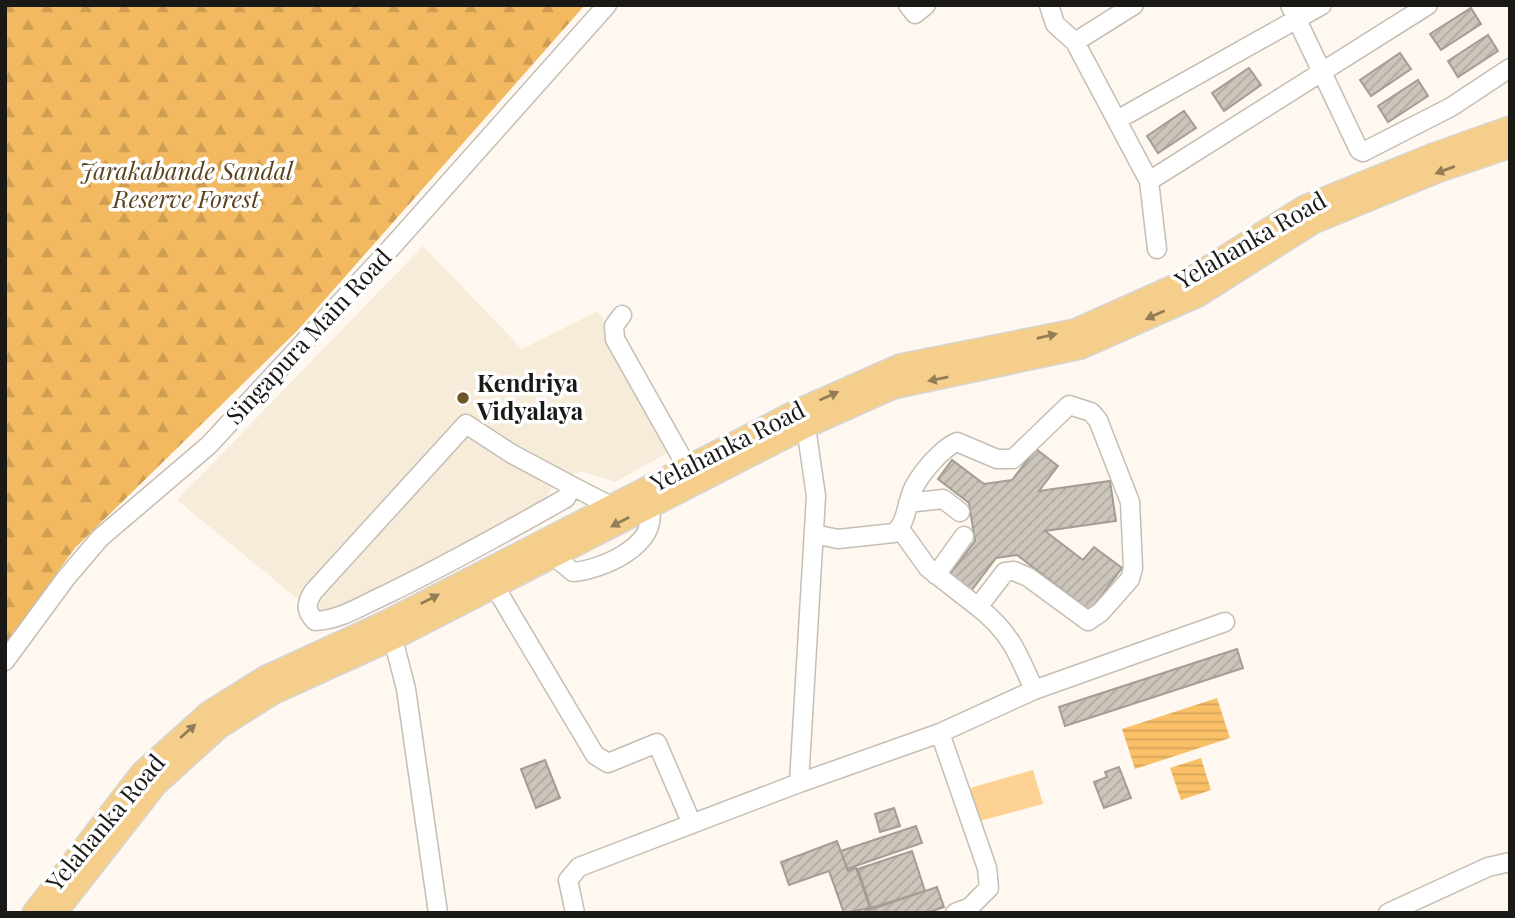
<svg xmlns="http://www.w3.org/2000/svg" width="1515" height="918" font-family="'Playfair Display',serif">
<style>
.built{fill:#f7ebda}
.forest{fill:url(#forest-firs)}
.pitch{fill:#fdd293}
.water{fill:url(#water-rules)}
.building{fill:url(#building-hatch);stroke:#a39d93;stroke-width:2}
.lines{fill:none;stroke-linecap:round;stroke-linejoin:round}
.minor-casing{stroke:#c5beb4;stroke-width:21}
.major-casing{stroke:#d6d6d5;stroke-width:24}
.minor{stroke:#fff;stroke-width:18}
.major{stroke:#f5ce8c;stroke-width:21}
.oneway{fill:#937d56}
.poi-dot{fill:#715528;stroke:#fff;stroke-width:2.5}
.labels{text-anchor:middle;stroke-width:7;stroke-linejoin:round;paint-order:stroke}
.park-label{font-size:24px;font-style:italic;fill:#5a421d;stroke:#fff}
.street-label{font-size:24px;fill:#1b1915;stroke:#fff}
.poi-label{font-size:24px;font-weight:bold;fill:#1b1915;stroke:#fff;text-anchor:start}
</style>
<defs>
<pattern id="forest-firs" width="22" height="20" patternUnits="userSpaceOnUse" patternTransform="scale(1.75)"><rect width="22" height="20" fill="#f2b960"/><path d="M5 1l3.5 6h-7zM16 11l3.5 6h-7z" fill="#cf9e52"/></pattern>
<pattern id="water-rules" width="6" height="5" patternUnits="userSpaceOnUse" patternTransform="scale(1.75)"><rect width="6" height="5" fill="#f9c068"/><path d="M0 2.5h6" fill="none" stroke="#d5a459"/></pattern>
<pattern id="building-hatch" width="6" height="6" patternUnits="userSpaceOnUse" patternTransform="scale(1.75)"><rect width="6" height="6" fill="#ccc5bb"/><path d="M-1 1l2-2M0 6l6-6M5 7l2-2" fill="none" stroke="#afa9a0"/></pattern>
</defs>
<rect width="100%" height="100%" fill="#fef8f0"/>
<path class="built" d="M423,246l99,103 76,-38 80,136 -63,35 -35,-11 -26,13 -26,45 -196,98 -155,-127z"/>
<path class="forest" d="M5,5h580l-287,325 -223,218 -70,96z"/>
<path class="pitch" d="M1033,770l10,34 -63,17 -10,-33z"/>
<path class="water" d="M1217,698l13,40 -95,31 -13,-40z
M1201,758l10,32 -30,10 -11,-32z"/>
<path class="building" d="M1471,8l10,16 -40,26 -11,-16z
M1488,35l10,16 -40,26 -10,-16z
M1400,53l11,16 -40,27 -11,-16z
M1249,68l12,17 -37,26 -12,-18z
M1418,80l10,16 -40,26 -10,-16z
M1184,111l12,17 -38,25 -11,-17z
M1036,449l22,17 -19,25 71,-10 6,40 -71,10 38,29 11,-13 28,21 -32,43 -73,-56 -21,3 -25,33 -21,-17 25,-33 -6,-38 -31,-24 14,-19 32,24 28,-4z
M1237,649l6,19 -178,58 -6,-19z
M545,760l15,38 -24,10 -15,-39z
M1119,767l12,31 -27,10 -10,-26 13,-5 -2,-5z
M894,808l6,18 -20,6 -5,-18z
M916,826l6,17 -75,26 -6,-18z
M837,841l11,30 8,-3 14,40 -26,5 -15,-42 -40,14 -8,-23z
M912,851l13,40 -54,17 -13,-39z
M937,887l7,20 -18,6h-66z"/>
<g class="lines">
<g class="minor-casing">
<path id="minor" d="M908,5l7,9 11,-9
M1049,5l6,19 20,18 74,139 8,68
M1290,5l69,145 4,2 88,-45 59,-39
M1075,42l59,-37
M1117,120l205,-115
M1149,181l279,-176
M622,315l-8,11 1,13 72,128
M466,424l46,30 60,32 -6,12c-60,34 -119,67 -181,97 -23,10 -44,25 -70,26 -10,-11 -9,-17 -2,-29z
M572,486l39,20
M908,503l35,-4 17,13
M900,529l28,39 50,39
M814,534l24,5 56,-6c14,-11 12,-31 20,-46 8,-15 28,-39 43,-45l40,17h16l56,-54 22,7 7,8 32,82 3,66 -3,11 -29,33 -13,9 -60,-44 -14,-6 -9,1 -27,35c32,25 40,46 56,83
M554,556l19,16c28,-2 88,-27 76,-65
M936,575l28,-39
M495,587l100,168 13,8 49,-20 35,81
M390,627l16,62 32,224
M5,661l61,-83 34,-40 109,-93 180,-195 218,-245
M940,733l47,135 2,20 -19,19 -15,6
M799,783l17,-287 -10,-69 -5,-11
M575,913l-7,-33 11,-13 220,-84 141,-50 94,-43 191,-68
M1388,913l100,-46 22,-5"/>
</g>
<g class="major-casing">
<path id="major" d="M33,913l109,-141 67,-60 56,-35 122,-56 411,-211 102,-45 175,-35 114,-51 116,-73 126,-51 79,-28
M56,913l100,-128 64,-58 54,-34 121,-55 411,-211 87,-39 188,-40 117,-52 115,-73 124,-51 73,-25"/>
</g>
<use href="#minor" class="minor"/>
<use href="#major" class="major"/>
</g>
<defs><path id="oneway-solid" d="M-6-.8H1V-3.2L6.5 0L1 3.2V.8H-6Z" transform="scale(1.75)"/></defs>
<g class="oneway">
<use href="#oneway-solid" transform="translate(1445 170) rotate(160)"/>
<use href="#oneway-solid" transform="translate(1155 315) rotate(156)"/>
<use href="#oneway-solid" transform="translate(1047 336) rotate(-13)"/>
<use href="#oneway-solid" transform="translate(938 379) rotate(168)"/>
<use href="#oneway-solid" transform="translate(829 396) rotate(-24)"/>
<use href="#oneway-solid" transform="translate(620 522) rotate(153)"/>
<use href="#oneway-solid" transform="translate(430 599) rotate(-27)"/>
<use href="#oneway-solid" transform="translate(188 731) rotate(-42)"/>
</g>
<circle class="poi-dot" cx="463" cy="398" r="7"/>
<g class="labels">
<g class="park-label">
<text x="186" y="180">Jarakabande Sandal<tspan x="186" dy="28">Reserve Forest</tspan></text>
</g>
<g class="street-label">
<text transform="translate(1251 241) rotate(-30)" y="8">Yelahanka Road</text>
<text transform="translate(309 337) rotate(-47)" y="8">Singapura Main Road</text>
<text transform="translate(728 447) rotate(-27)" y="8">Yelahanka Road</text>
<text transform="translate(106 823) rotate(-50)" y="8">Yelahanka Road</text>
</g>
<g class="poi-label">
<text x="477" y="392">Kendriya<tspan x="477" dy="28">Vidyalaya</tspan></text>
</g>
</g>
<rect width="1515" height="918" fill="none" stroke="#1b1915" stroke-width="14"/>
</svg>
